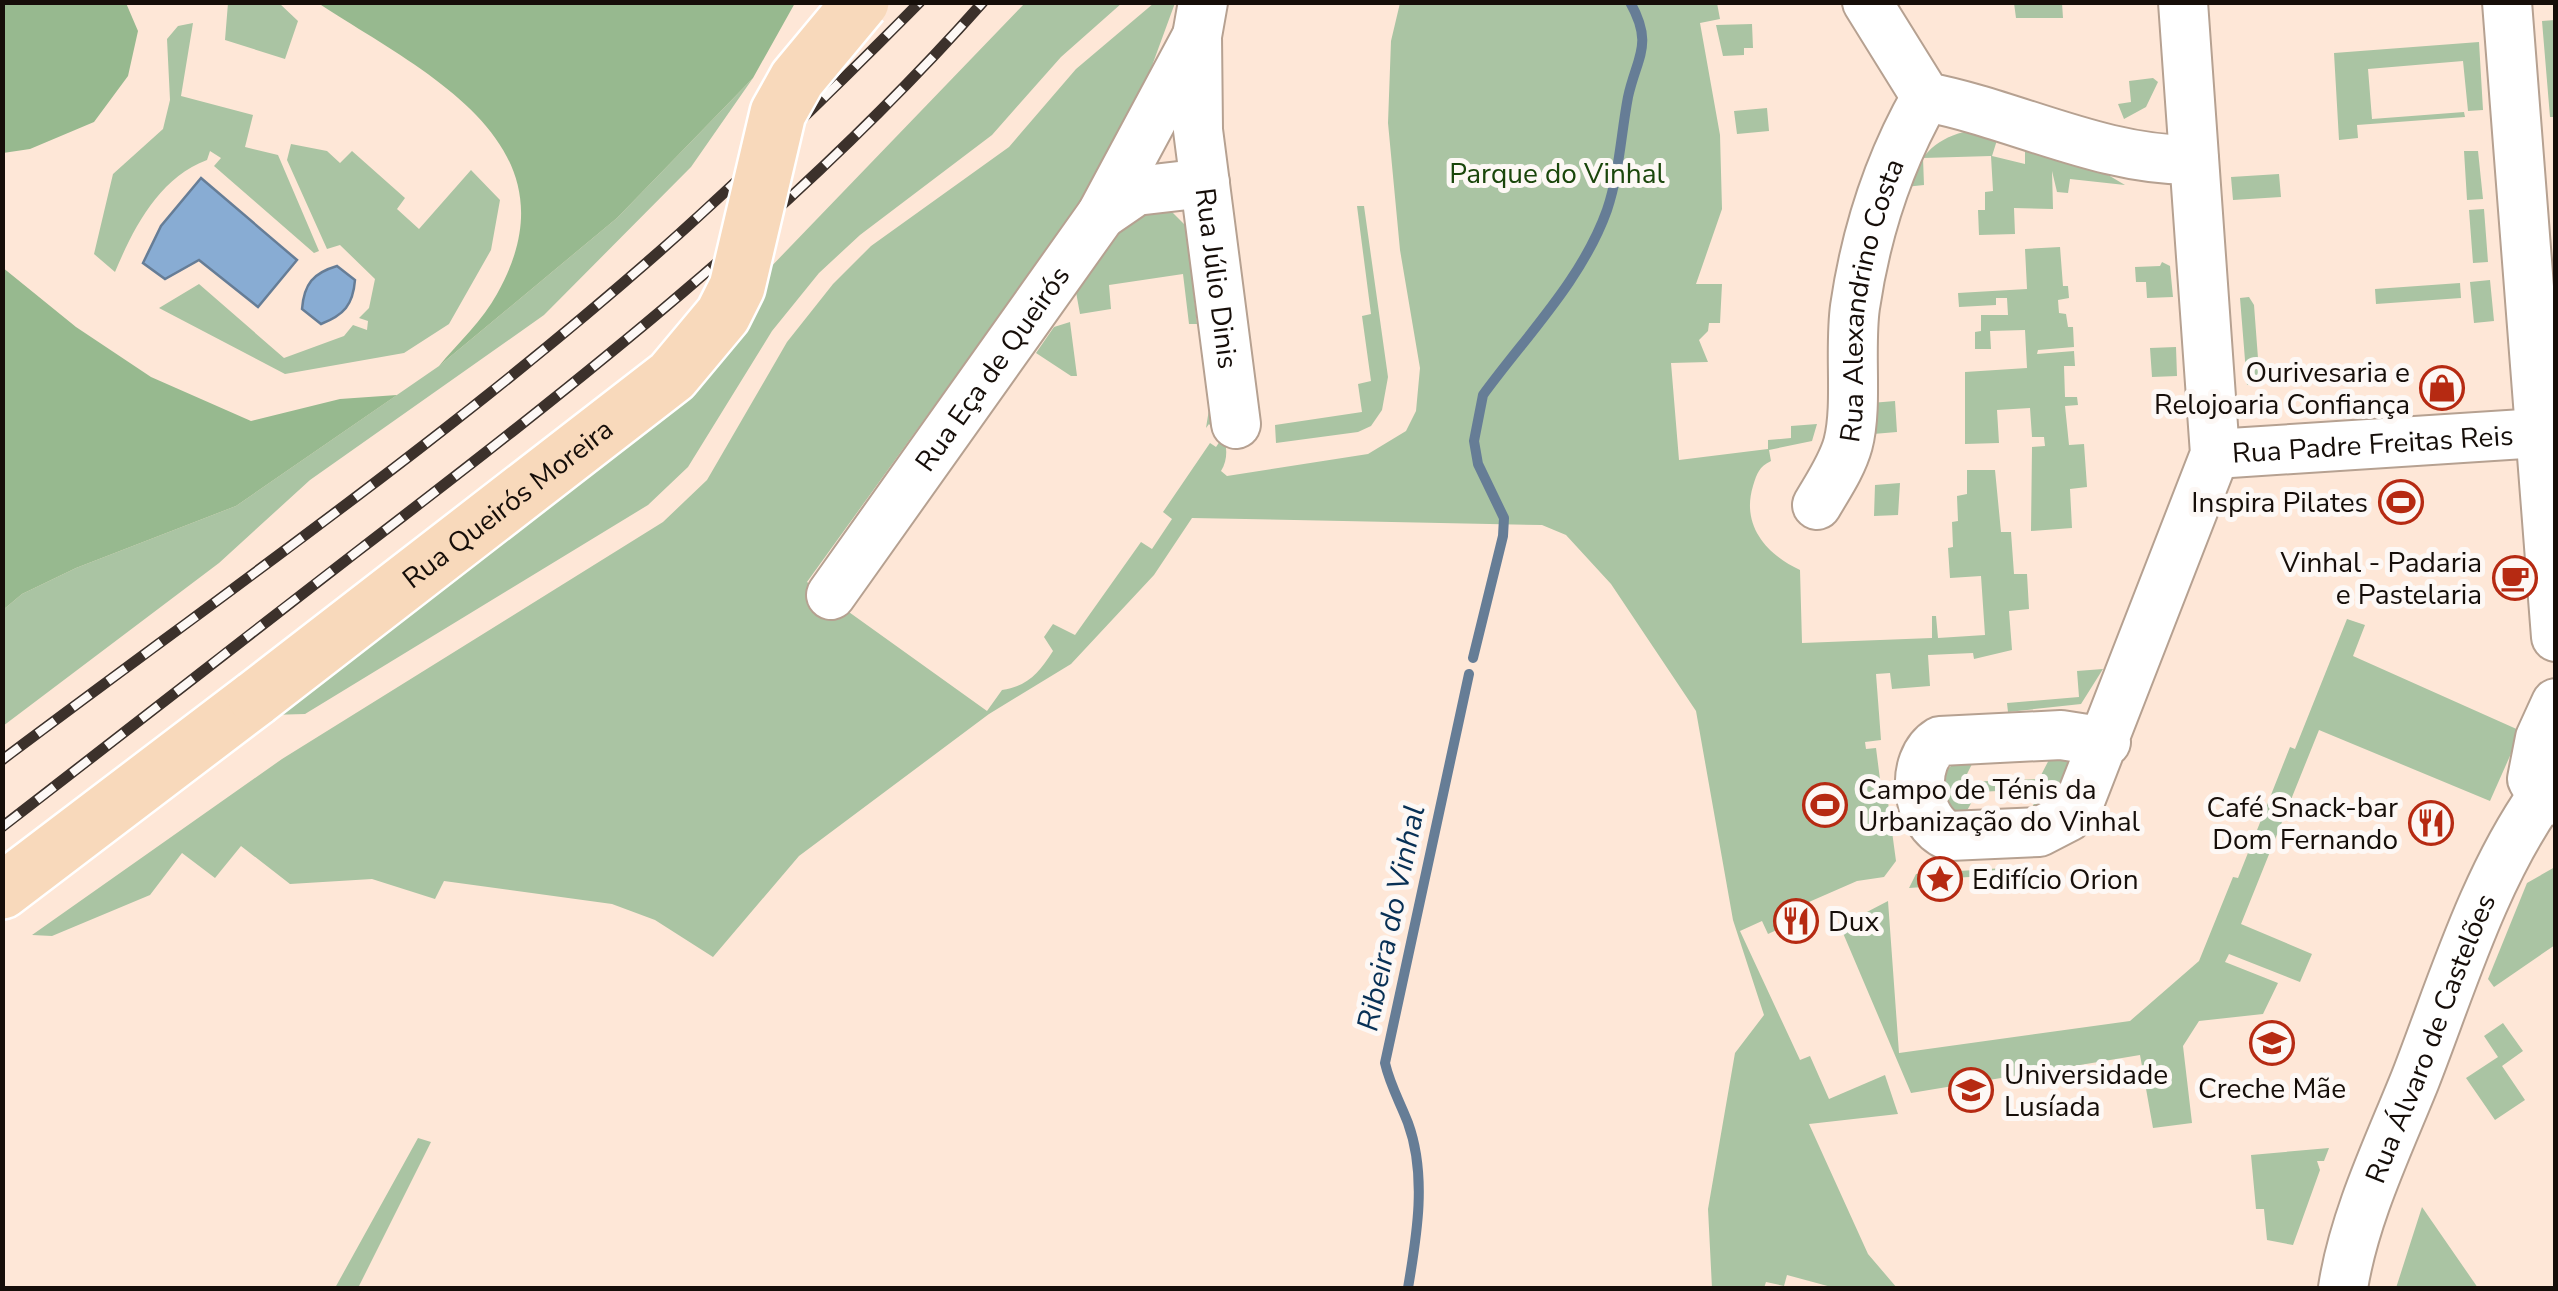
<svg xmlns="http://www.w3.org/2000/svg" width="2558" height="1291" font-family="'Nunito Sans',sans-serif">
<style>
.green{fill:#aac4a3}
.forest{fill:#97b98f}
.water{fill:#88acd3;stroke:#667d96;stroke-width:2.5}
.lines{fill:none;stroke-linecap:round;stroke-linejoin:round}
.stream{stroke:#667d96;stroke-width:10}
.minor-casing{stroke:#b6a191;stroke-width:52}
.major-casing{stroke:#fff;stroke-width:60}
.minor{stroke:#fff;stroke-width:48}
.major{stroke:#f8d9bb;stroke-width:55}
.rail-casing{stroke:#3c312b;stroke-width:11}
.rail{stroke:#fdf8f5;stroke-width:8;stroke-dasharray:22;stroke-linecap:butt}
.major-bridge-casing{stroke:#fff;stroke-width:60;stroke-linecap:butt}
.major-bridge{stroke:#f8d9bb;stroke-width:55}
.labels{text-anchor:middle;stroke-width:10;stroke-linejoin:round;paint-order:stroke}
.park-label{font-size:28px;fill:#1a460b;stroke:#fdf8f5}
.street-label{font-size:28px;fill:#160e09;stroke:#fdf8f5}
.poi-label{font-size:28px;fill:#160e09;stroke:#fdf8f5;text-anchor:end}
.water-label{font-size:30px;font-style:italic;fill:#073055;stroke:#fdf8f5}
</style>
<rect width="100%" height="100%" fill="#fee7d7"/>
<path class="green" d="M228,3h51l19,18 -13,38 -60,-19z
M1025,3h97l-61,54 -69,78 -132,100 -41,38 -47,58 -84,136 -40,38 -343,209 -36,1 495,-441z
M1154,3h21l-44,120 -52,82 -272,377 180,129 15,-21c26,-4 37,-17 51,-39l-9,-14 9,-13 22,11 66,-93 11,7 20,-30 -9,-7 47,-69 6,4 6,-9 -13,-14 -3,4 4,-25c10,20 24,48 11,68l6,5 141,-22 38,-23 10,-20 4,-43 -20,-118 -12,-127 3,-82 9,-38h317l3,16 -20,4 20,112 2,74 -26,75h26l-2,39h-11l-1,8 -9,9 9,22 -37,1 8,97 89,-11v-9l23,-2v-12l26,-2 -5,17 -43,9 2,11c-12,6 -14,12 -18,25 -12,39 13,68 47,84l2,73 130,-5v-22h4l2,22 47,-3 -4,-59 -31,2 -2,-30 5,-1 -1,-25 6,-1 -1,-25 10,-2v-24h28l6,62h10l3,42h13l2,35 -20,2 3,39 -38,9 -1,-6 -45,2 2,31 -38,3 -2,-16 -14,1 5,66 -16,2 1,7 10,-1 7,55 5,-1 8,59 -12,16 -27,4 -80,35 4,12 -13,6 -6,-13 -22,10 60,129 10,-4 19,43 56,-24 13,39 -89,10 59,130 29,34h-62l-48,-13 -3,11 -18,-4 -2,6h-52l-4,-79 27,-156 29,-38 -31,-95 -37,-209 -85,-127 -45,-49 -24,-10 -350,-7 -38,57 -83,89 -82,50 -190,142 -86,101 -58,-37 -43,-16 -168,-23 -9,18 -63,-20 -82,5 -49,-38 -26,32 -33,-25 -32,42 -98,41 -20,-1 250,-176 381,-237 44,-42 80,-138 46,-58 38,-38 138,-99 67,-78z
M2014,3h48l1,15h-47z
M2555,20v97h-5l-8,-96z
M193,23l-12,73 72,19 -8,32 33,8 41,96 -5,2 -100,-87 7,-8 -11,-7 -3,9c-48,18 -73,67 -92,112l-21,-18 19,-80 50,-45 7,-29 -3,-61 11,-13z
M1752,24l1,24h-9v7l-21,1 -7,-31z
M2479,42l4,68 -15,1 -5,-50 -95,8 4,50 92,-7 1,5 -108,8 1,13 -19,2 -5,-87z
M753,78l-62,89 -147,148 -234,165 -91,83 -216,163v-116l19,-16 54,-26 160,-62 203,-140 178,-148z
M2153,78l5,4 -12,25 -22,12 -6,-15 13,-2 -2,-21z
M1767,108l2,23 -32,3 -3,-23z
M1964,132l34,5 -6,19 33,8v-19l73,24 27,16 -55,-6 -2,14 -11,-1 -5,-21 1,38 -39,-1 1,26 -36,1 -1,-25h7v-18l8,-1 -2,-35 -68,2 1,27 -19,2c15,-29 27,-47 59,-55z
M291,144l36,7 13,12 12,-12 53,47 -8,11 22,20 52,-59 29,30 -9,50 -42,74 -45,29 -119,21 -126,-66 40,-24 85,74 60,-22 9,-11 14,5 1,-9 -9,-3 10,-10 6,-29 -35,-34 -13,4 -40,-89z
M2464,151h14l5,48 -16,1z
M2279,174l2,23 -48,3 -2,-23z
M1357,206h7l24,171 -6,33 -11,16 -13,6 -82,11 -1,-18 87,-13 -4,-28 13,-3 -9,-65 9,-2z
M1169,209l17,17 11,98h-8l-6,-50 -74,11 2,24 -31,5 -4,-22 56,-79z
M2484,209l4,53 -15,1 -4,-53z
M2060,247l3,39h5l1,12 -11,2 1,13 7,1 2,13h5l1,20 -36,3 -1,4 37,-3 1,15h-11l1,31h12l1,8 -13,1 4,39 15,-1 3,43 -17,2 2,39 -41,3 1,-84 13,-1 -1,-9h-12l-2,-29 -33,2 2,33 -34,1v-72l62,-4 -2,-38 -35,1 1,18h-16v-17l6,-1v-16h27l-1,-17h-11v7l-37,2 -1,-14 69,-4 -2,-40z
M2162,262l8,4 3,31 -26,1 -1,-16h-10l-1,-15 25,-1z
M2490,280l4,41 -20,2 -4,-41z
M2460,283l1,15 -85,6 -1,-15z
M2249,297l5,8 6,80h-13l-7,-87z
M1070,322l7,54h-6l-35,-23 18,-26z
M2176,347l1,29 -25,1 -2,-29z
M1895,401l2,31 -24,2 -2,-31z
M1900,483l-2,32 -24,1 1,-31z
M2347,619l18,6 -12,31 168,75 -31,70 -171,-71 -78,194 71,30 -12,28 -71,-28 -4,8 53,21 -15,31 -64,7 -16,25 9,77 -39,5 -13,-73 -229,38 -71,-167 48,-25 11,152 231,-32 69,-60 34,-84 5,1 52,-131 5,2z
M2103,669l-22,35 -73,8 -1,-9 72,-6 -2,-26z
M2053,752l15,10 3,11 -17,32 -26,11 13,-27 -64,3 -16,30 -20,-26c3,-29 8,-33 36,-42l-14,28 76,-3z
M2555,867v78l-61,42 -6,-8 39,-96z
M2003,868l1,7 -52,3v7l-43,3 7,-14z
M2503,1023l20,28 -21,15 23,34 -30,20 -29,-42 32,-21 -14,-21z
M418,1138l13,4 -73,146h-23z
M2329,1148l-5,13h-7l3,9 -27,75 -26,-5 -3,-31h-8l-5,-54z
M2422,1207l56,81h-82z"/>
<path class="forest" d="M2,3h124l12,28 -10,45 -34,46 -64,27 -27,4z
M318,3h477l-42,75 -136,140 -178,148c19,-23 44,-46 58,-72 85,-151 -74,-222 -179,-291z
M2,267l74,60 75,50 100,44 89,-22 57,-4 -161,111 -160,62 -54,26 -19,16z"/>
<path class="water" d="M201,178l96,82 -39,47 -59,-47 -34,19 -22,-16 18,-37z
M337,266l18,14c-2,25 -11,35 -34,44l-19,-15c2,-25 11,-36 35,-43z"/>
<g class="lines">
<path class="stream" d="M1473,658l30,-122 1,-18 -26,-54 -4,-23 9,-46c43,-59 99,-115 124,-185 12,-35 14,-76 21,-113 9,-41 26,-52 2,-95
M1408,1288c9,-53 19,-113 0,-165 -8,-21 -18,-38 -23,-60l84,-389"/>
<g class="minor-casing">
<g id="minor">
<path id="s1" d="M1203,2l-6,34 1,94 38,294"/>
<path d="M1867,2l59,95c89,17 175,64 268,63"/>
<path d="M2507,2l49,635"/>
<path d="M1101,215l35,-24 69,-8"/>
<path id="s2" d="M2215,454l324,-21"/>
<path id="s3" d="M1817,505c11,-19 25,-39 31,-61 10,-38 1,-94 7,-137 11,-75 33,-144 71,-210"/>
<path id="s4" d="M831,595l270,-380 96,-179"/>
<path d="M2556,703l-16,35 -8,41 10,17 14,5"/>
<path d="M2106,742l-45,-7 -121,6c-31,19 -25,81 9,95l90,-4 29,-15 10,-11 137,-352 -32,-452"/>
<path id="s5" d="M2343,1288c11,-71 45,-141 72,-208 37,-95 68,-200 127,-284"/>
</g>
</g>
<g class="major-casing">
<path id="major" d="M2,891l254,-193"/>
</g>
<use href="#minor" class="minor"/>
<use href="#major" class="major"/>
<g class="rail-casing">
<path id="rail" d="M2,760c228,-171 465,-336 677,-526 83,-75 162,-152 241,-232
M2,827c118,-91 235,-183 352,-273 222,-170 443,-342 629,-552"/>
</g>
<use href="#rail" class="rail"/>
<g class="major-bridge-casing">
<g id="major-bridge">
<path id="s6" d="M256,698l416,-322 51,-61 14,-28 41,-174 19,-34 64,-77"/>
</g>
</g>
<use href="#major-bridge" class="major-bridge"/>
</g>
<defs>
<g id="shop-ring" transform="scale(2.25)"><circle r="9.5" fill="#fdf8f5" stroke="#b62a12" stroke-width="1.5"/><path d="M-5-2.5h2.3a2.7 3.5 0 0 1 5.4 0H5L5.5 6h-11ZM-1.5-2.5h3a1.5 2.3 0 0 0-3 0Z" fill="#b62a12"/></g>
<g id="stadium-ring" transform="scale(2.25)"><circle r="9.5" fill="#fdf8f5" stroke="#b62a12" stroke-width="1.5"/><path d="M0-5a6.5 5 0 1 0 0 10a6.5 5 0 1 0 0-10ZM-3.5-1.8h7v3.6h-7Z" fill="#b62a12"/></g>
<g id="cafe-ring" transform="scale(2.25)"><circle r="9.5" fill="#fdf8f5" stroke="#b62a12" stroke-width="1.5"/><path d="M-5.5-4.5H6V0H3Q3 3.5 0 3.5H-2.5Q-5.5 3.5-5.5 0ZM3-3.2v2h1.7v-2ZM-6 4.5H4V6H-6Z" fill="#b62a12"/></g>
<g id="restaurant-ring" transform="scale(2.25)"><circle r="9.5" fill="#fdf8f5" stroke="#b62a12" stroke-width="1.5"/><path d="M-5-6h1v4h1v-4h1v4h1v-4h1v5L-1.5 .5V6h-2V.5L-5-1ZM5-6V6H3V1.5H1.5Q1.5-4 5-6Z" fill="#b62a12"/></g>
<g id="sight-ring" transform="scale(2.25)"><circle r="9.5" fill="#fdf8f5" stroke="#b62a12" stroke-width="1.5"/><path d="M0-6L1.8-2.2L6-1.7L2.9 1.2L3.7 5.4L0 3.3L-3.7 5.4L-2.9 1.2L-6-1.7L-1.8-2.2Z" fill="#b62a12"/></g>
<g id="school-ring" transform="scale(2.25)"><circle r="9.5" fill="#fdf8f5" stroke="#b62a12" stroke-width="1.5"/><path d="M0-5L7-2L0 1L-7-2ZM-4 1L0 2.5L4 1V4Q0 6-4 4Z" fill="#b62a12"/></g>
<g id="university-ring" transform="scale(2.25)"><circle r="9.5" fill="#fdf8f5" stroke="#b62a12" stroke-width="1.5"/><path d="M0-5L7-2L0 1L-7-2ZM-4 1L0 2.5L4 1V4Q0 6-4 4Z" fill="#b62a12"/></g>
</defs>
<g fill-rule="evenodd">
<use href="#shop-ring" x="2442" y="388"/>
<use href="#stadium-ring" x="2401" y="502"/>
<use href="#cafe-ring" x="2515" y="578"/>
<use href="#stadium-ring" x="1825" y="805"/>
<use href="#restaurant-ring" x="2431" y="823"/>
<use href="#sight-ring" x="1940" y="879"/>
<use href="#restaurant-ring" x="1796" y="921"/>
<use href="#school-ring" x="2272" y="1043"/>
<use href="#university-ring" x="1971" y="1090"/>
</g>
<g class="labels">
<g class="park-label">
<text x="1557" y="183">Parque do Vinhal</text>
</g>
<g class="street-label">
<text dy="10" stroke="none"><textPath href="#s1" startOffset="278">Rua Júlio Dinis</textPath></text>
<text dy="10" stroke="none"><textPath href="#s3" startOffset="215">Rua Alexandrino Costa</textPath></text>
<text dy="10" stroke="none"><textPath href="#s4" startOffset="278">Rua Eça de Queirós</textPath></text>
<text dy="10" stroke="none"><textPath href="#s2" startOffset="158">Rua Padre Freitas Reis</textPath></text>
<text dy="10" stroke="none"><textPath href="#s6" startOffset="318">Rua Queirós Moreira</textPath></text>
<text dy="10" stroke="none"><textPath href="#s5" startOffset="265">Rua Álvaro de Castelões</textPath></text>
</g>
<g class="poi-label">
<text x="2410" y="382">Ourivesaria e<tspan x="2410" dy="32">Relojoaria Confiança</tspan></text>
<text x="2368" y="512">Inspira Pilates</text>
<text x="2482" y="572">Vinhal - Padaria<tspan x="2482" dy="32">e Pastelaria</tspan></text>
<text x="1858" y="799" text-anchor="start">Campo de Ténis da<tspan x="1858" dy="32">Urbanização do Vinhal</tspan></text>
<text x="2398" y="817">Café Snack-bar<tspan x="2398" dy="32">Dom Fernando</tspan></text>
<text x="1972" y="889" text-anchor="start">Edifício Orion</text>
<text x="1828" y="931" text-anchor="start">Dux</text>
<text x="2004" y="1084" text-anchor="start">Universidade<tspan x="2004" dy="32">Lusíada</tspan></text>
<text x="2272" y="1098" text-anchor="middle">Creche Mãe</text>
</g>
<g class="water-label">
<text transform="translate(1391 918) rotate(-78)" y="10">Ribeira do Vinhal</text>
</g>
</g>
<rect width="2558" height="1291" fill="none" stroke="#160e09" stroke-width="10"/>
</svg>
